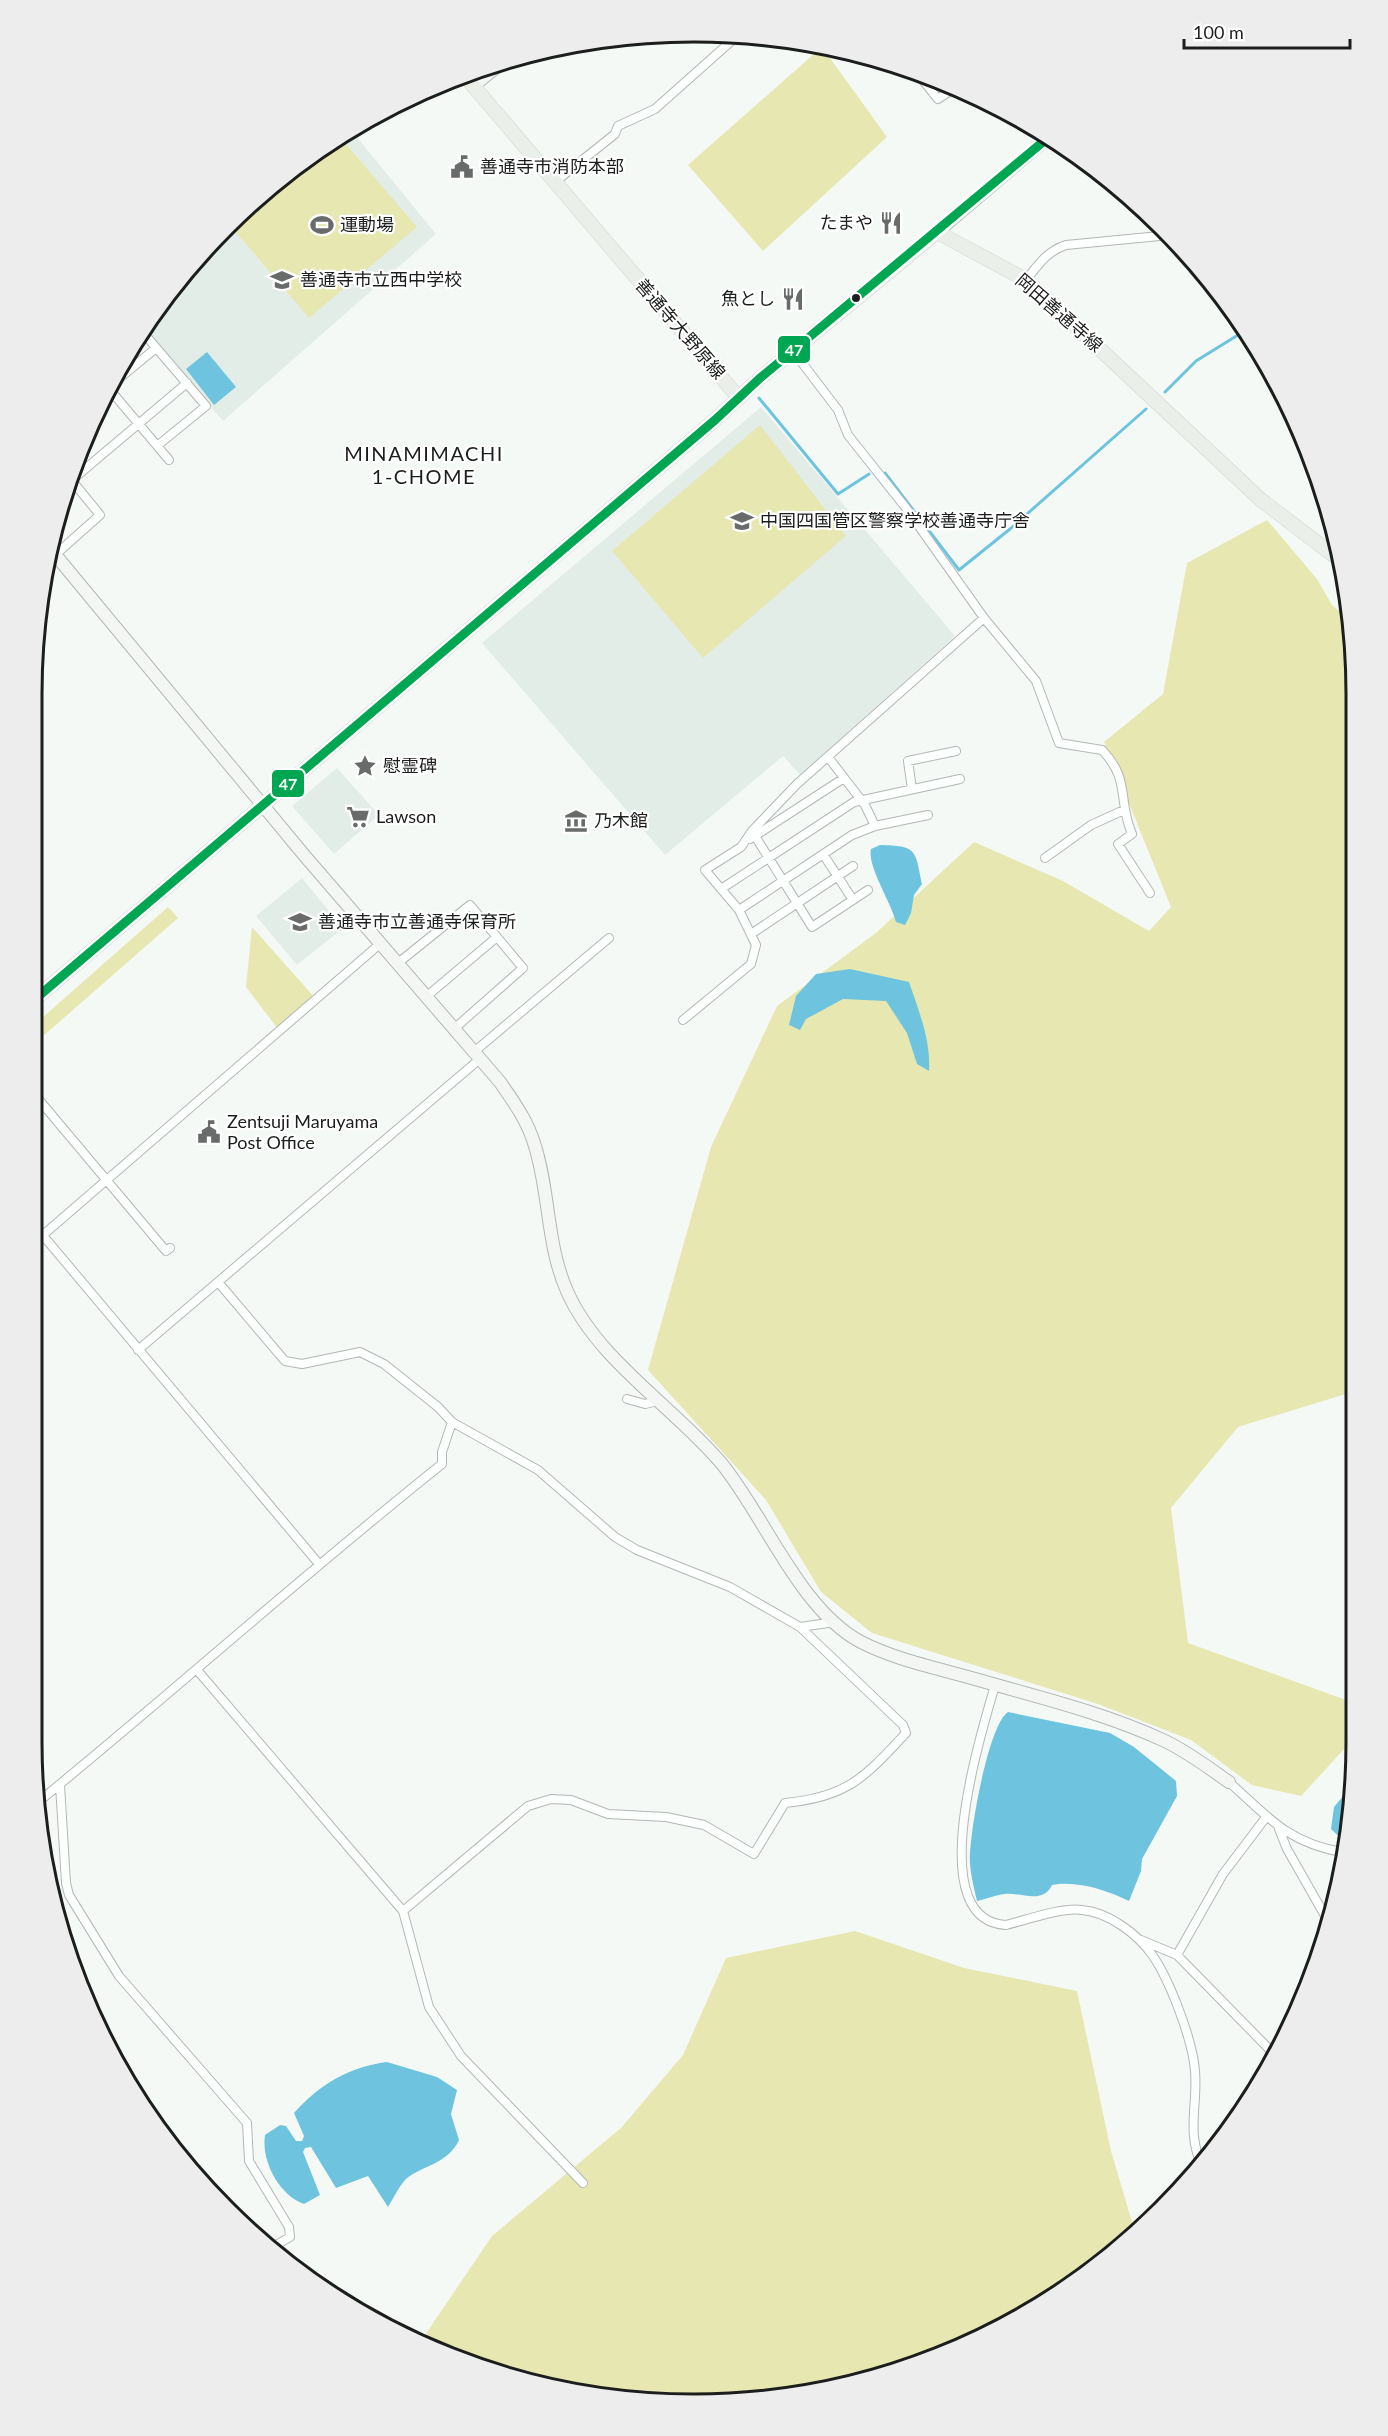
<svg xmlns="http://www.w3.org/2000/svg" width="1388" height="2436" font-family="Lato,'Noto Sans JP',sans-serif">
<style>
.built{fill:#e3ede8}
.green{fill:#e7e7b2}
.water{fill:#6ec4de}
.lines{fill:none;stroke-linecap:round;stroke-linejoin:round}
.stream{stroke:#6ec4de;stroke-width:3}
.street-casing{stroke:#b4b7b5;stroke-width:10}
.secondary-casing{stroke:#b4b7b5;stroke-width:14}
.primary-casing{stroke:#d2d4d3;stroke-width:15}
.street{stroke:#fdfefe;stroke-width:8}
.secondary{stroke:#f4f6f3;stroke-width:12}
.primary{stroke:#ebefe9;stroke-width:14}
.bus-1-casing{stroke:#fff;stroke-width:14}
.bus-1{stroke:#00a651;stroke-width:9}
.bus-dot{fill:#1c1e1d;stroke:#fff;stroke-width:2}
.labels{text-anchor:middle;stroke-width:4.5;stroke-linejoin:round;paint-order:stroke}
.poi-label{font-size:18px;fill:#1c1e1d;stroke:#fff;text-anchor:start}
.street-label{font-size:18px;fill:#1c1e1d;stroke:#fff}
.neighbourhood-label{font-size:20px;letter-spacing:1.5px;fill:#1c1e1d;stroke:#fff}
.rim{fill:none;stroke:#1c1e1d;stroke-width:3}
.line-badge{stroke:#fff;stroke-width:2}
.badge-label{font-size:16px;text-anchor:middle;font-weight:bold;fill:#fff}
</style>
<rect width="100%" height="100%" fill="#f4f9f6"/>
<path class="built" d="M351,130l85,104 -213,187 -81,-93 83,-102 101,-83z
M761,407l194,229 -155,139 -17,-19 -118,99 -183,-212z
M337,768l42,47 -45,39 -42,-48z
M302,878l41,50 -46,37 -41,-49z"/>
<path class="green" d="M822,47l65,90 -124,114 -75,-86z
M339,136l78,91 -108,91 -81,-95 98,-80z
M760,425l86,111 -143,122 -91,-107z
M1267,520l50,59 15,26 17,14 6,31v746l-3,-4 -114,35 -67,81 17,135 158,57v47l-45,49 -49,-11 -61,-45 -93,-36 -226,-71 -51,-41 -55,-92 -118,-130 63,-223 66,-141 99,-73 98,-91 89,39 86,50 22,-24 -67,-165 59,-48 24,-131z
M168,907l10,11 -144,126v-19z
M252,927l63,71 -37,31 -32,-42z
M855,1931l109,37 113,23 34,160 24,81 -37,35 -151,87 -123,38 -87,11 -129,-4 -86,-17 -100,-38 1,-6 69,-102 129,-108 62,-73 43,-97z"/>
<path class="water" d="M207,352l29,35 -22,18 -28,-36z
M880,845c37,1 35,4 42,39l-8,11 -3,18 -6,12 -9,-3c-5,-20 -29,-56 -25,-73z
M850,969l59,13c10,30 22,58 20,89l-12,-7 -10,-31 -21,-32 -43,-2 -37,20 -6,11 -11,-5 7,-29 20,-22z
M1008,1712l102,21 24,14 42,34 1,15 -35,63 -1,12 -12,30c-22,-11 -53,-21 -77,-16 -9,20 -32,7 -47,9 -10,1 -19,5 -28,7 -3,-12 -6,-25 -7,-37 -2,-25 18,-139 38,-152z
M1355,1782v4l-11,55 -13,-12 3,-22z
M387,2062l50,15 20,13 -6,24 8,26c-11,24 -38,26 -53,39 -7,7 -13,20 -18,28l-20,-31 -32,12 -25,-41 -6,1 -2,4 17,43 -16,9c-25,-9 -43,-43 -39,-69l15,-10 6,1 10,15h6l2,-5 -10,-23c26,-29 55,-46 93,-51z"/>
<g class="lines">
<path class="stream" d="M1165,392l31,-31 42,-26 8,-1
M759,398l79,96 31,-20
M885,473l74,97 51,-41 136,-120"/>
<g class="street-casing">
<path id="street" d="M917,73l21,26 18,-12
M555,182l60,-48 3,-8 37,-17 82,-73
M1026,280c12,-15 21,-29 40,-35l104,-10
M141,330l65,76 -49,40
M793,351l45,59 10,25 58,73 78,110 52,63 23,62 43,7c29,30 15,49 30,84l-14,10 32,49
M115,382l41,-34
M111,391l58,69
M72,480l115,-97
M55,555l45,-40 -31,-38
M828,757l37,48 10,21
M912,789l-4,-28 48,-10
M755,836l57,91 56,-37
M750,839l94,-61
M823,854l30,46
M1045,858l46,-33 33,-15
M721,889l133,-87 106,-23
M739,910l113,-75 23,-9 53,-11
M751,934l102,-68
M398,963l72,-58 53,63 -68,60
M427,996l70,-59
M683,1020l68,-56 5,-19 -17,-35 -34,-40 36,-23 11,-16 45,-47 187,-166
M475,1051l134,-113
M35,1095l131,156 4,-3
M35,1226l284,338
M43,1235l338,-292
M218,1282l67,79 17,3 58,-12 24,12 54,43 14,15 86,48 77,67 22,13 93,37 70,40 103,98 3,8c-41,44 -58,64 -121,70l-31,51 -50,-29 -38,-8 -58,-3 -37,-14 -20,-1 -23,7 -125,105
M138,1350l343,-292
M627,1399l18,5 13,-3
M800,1627l35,-5
M197,1670l206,241 26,96 32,49 122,127
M995,1685c-13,47 -74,235 11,240 20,-5 56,-18 76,-15 26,2 56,24 71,46 17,25 40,85 42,115 3,34 -9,61 7,95
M1229,1782c39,35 59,61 113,70
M60,1785l6,98 3,12 50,81 128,147 2,38 40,66 1,10 -19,11
M37,1803c136,-111 267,-229 405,-339v-12l10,-30
M1279,1829l8,20 41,72
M1141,1940l36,15 96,98
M1177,1955l46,-81 44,-58"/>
</g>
<g class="secondary-casing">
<path id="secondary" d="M473,86l27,-22
M937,232l113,-96
M53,552l251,303 196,227c13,19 27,38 34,61 16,48 12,101 33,148 30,69 107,116 155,173 43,53 78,146 139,178 35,18 76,26 114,37 63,18 130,34 190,62 23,11 44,27 64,41"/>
</g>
<g class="primary-casing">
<path id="primary" d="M464,75l275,323
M34,1000l681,-580 44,-41 178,-147 89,48 235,220 75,57"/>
</g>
<use href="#street" class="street"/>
<use href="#secondary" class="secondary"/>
<use href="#primary" class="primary"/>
<g class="bus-1-casing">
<path id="bus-1" d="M34,1000l681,-580 44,-41 291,-243"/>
</g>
<use href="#bus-1" class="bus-1"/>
</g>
<defs>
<g id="civic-bare" transform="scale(1.8)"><path d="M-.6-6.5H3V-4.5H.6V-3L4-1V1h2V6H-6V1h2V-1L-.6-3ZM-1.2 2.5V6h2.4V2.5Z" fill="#686b69" stroke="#fff" stroke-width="2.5" paint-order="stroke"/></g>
<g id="restaurant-bare" transform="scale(1.8)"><path d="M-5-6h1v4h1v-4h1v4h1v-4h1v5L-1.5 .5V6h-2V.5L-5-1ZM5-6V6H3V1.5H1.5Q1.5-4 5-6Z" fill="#686b69" stroke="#fff" stroke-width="2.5" paint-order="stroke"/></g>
<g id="stadium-bare" transform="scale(1.8)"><path d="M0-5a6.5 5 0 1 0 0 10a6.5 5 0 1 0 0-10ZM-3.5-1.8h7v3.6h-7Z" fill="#686b69" stroke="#fff" stroke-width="2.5" paint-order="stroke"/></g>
<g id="school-bare" transform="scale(1.8)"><path d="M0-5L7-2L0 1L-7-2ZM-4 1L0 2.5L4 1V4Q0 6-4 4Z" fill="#686b69" stroke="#fff" stroke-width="2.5" paint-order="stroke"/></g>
<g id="sight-bare" transform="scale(1.8)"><path d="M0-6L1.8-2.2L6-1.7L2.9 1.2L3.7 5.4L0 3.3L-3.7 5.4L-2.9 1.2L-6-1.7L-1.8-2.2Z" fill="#686b69" stroke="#fff" stroke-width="2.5" paint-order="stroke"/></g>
<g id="supermarket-bare" transform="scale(1.8)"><path d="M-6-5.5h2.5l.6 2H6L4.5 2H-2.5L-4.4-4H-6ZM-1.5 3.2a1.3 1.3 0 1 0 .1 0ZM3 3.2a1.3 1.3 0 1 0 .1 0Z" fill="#686b69" stroke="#fff" stroke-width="2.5" paint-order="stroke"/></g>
<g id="museum-bare" transform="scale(1.8)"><path d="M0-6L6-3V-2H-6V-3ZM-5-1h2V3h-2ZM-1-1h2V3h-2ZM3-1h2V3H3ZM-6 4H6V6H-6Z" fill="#686b69" stroke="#fff" stroke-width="2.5" paint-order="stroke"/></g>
</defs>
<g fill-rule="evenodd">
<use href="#civic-bare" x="462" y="167"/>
<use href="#restaurant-bare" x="891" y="223"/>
<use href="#stadium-bare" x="322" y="225"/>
<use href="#school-bare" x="282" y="280"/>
<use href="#restaurant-bare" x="793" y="299"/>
<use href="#school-bare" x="742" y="521"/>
<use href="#sight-bare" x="365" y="766"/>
<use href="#supermarket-bare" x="358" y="817"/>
<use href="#museum-bare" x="576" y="821"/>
<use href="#school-bare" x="300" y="922"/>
<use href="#civic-bare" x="209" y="1132"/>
</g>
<circle class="bus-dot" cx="856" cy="298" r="5"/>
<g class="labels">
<g class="poi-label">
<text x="480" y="173">善通寺市消防本部</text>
<text x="873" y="229" text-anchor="end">たまや</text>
<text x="340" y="231">運動場</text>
<text x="300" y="286">善通寺市立西中学校</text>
<text x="775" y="305" text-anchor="end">魚とし</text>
<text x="760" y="527">中国四国管区警察学校善通寺庁舎</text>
<text x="383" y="772">慰霊碑</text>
<text x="376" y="823">Lawson</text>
<text x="594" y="827">乃木館</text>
<text x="318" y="928">善通寺市立善通寺保育所</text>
<text x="227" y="1128">Zentsuji Maruyama<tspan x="227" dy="21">Post Office</tspan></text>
</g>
<g class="street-label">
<text transform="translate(1059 313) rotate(41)" y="6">岡田善通寺線</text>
<text transform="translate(680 329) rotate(49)" y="6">善通寺大野原線</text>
</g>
<g class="neighbourhood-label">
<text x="424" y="461">MINAMIMACHI<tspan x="424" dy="23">1-CHOME</tspan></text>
</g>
</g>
<path d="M0 0H1388V2436H0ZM694 42H694A652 652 0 0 1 1346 694V1742A652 652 0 0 1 694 2394H694A652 652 0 0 1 42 1742V694A652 652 0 0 1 694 42Z" fill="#ededed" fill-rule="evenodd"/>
<path class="rim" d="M694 42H694A652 652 0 0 1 1346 694V1742A652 652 0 0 1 694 2394H694A652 652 0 0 1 42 1742V694A652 652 0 0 1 694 42Z"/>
<g class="line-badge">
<rect x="777" y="335" width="34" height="29" rx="6" fill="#00a651"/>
<rect x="271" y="769" width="34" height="29" rx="6" fill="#00a651"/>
</g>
<g class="badge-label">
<text x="794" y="356">47</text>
<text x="288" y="790">47</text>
</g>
<path d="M1184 39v9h166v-9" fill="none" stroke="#1c1e1d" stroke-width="3"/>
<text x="1193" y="39" font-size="18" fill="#1c1e1d" stroke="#ffffff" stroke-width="4.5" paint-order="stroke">100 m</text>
</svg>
